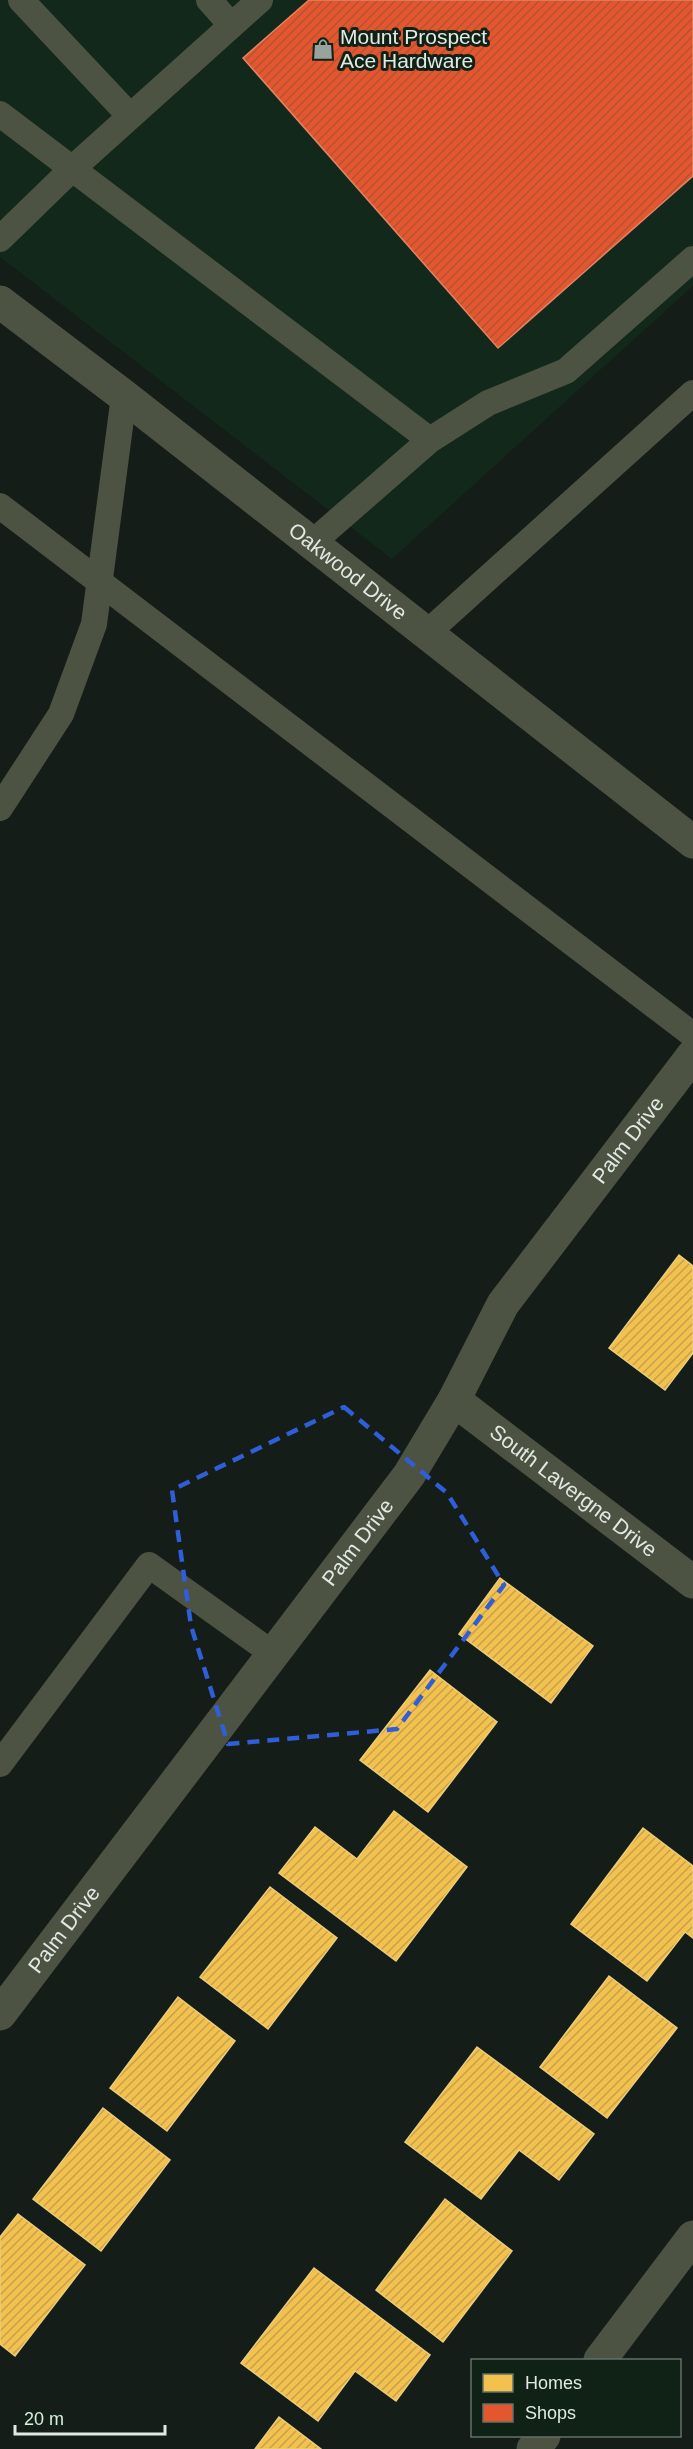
<svg xmlns="http://www.w3.org/2000/svg" width="693" height="2449" font-family="Helvetica,sans-serif">
<style>
.built{fill:#12281a}
.homes{fill:url(#homes-hatch);stroke:#edcd7b;stroke-width:1.5}
.shops{fill:url(#shops-hatch);stroke:#e38364;stroke-width:1.5}
.lines{fill:none;stroke-linecap:round;stroke-linejoin:round}
.lane{stroke:#4d5343;stroke-width:26}
.street{stroke:#4d5343;stroke-width:33}
.marked{fill:none;stroke:#305ed9;stroke-width:4.5;stroke-dasharray:12 8;stroke-linejoin:round}
.labels{text-anchor:middle;stroke-width:6;stroke-linejoin:round;paint-order:stroke}
.poi-label{font-size:21px;fill:#e0eae3;stroke:#102116;text-anchor:start}
.street-label{font-size:21px;fill:#e0eae3;stroke:#102116}
</style>
<defs>
<pattern id="homes-hatch" width="6" height="6" patternUnits="userSpaceOnUse" patternTransform="scale(1.5)"><rect width="6" height="6" fill="#f2c14e"/><path d="M-1 1l2-2M0 6l6-6M5 7l2-2" fill="none" stroke="#c6a24c"/></pattern>
<pattern id="shops-hatch" width="6" height="6" patternUnits="userSpaceOnUse" patternTransform="scale(1.5)"><rect width="6" height="6" fill="#e4572e"/><path d="M-1 1l2-2M0 6l6-6M5 7l2-2" fill="none" stroke="#b45235"/></pattern>
</defs>
<rect width="100%" height="100%" fill="#141d17"/>
<path class="built" d="M0,0h693v286l-301,273 -392,-302z"/>
<path class="homes" d="M679,1255l14,11v87l-28,37 -56,-42z
M500,1578l93,68 -42,57 -92,-69z
M430,1670l67,52 -69,90 -68,-52z
M394,1811l73,56 -71,94 -117,-88 36,-46 42,32z
M643,1828l50,38v72l-8,-6 -38,49 -76,-57z
M270,1887l67,51 -69,91 -68,-52z
M609,1976l68,52 -70,90 -67,-51z
M178,1997l57,44 -68,90 -57,-43z
M477,2047l117,87 -35,46 -40,-30 -38,49 -76,-57z
M103,2108l67,52 -69,91 -68,-52z
M445,2199l67,52 -69,91 -67,-52z
M18,2214l67,51 -70,91 -15,-12v-107z
M314,2268l116,87 -34,46 -41,-30 -37,50 -77,-58z
M279,2417l42,32h-66z"/>
<path class="shops" d="M309,0h384v176l-195,172 -255,-290z"/>
<g class="lines">
<path class="lane" d="M21,0l109,116
M209,0l22,25
M0,114l430,326
M0,239l73,-71 187,-168
M0,506l693,529
M312,543l118,-103 58,-37 78,-32 127,-112
M427,633l266,-240
M0,808l61,-94 33,-90 30,-228
M0,1764l149,-199 123,88"/>
<g class="street">
<path id="s1" d="M0,302l124,94 569,446"/>
<path id="s2" d="M454,1400l239,182"/>
<path id="s3" d="M0,2014l409,-539 45,-75 49,-96 190,-249"/>
<path d="M600,2360l93,-123"/>
<path d="M533,2449l11,-13"/>
</g>
</g>
<path class="marked" d="M344,1407l103,86 57,92 -107,144 -169,15 -37,-118 -19,-136z"/>
<defs>
<g id="shop-bare" transform="scale(1.62)"><path d="M-5-2.5h2.3a2.7 3.5 0 0 1 5.4 0H5L5.5 6h-11ZM-1.5-2.5h3a1.5 2.3 0 0 0-3 0Z" fill="#99a29c" stroke="#102116" stroke-width="2.5" paint-order="stroke"/></g>
</defs>
<g fill-rule="evenodd">
<use href="#shop-bare" x="323" y="49"/>
</g>
<g class="labels">
<g class="poi-label">
<text x="340" y="44">Mount Prospect<tspan x="340" dy="24">Ace Hardware</tspan></text>
</g>
<g class="street-label">
<text dy="7" stroke="none"><textPath href="#s1" startOffset="440">Oakwood Drive</textPath></text>
<text dy="7" stroke="none"><textPath href="#s3" startOffset="1078">Palm Drive</textPath></text>
<text dy="7" stroke="none"><textPath href="#s2" startOffset="150">South Lavergne Drive</textPath></text>
<text dy="7" stroke="none"><textPath href="#s3" startOffset="592">Palm Drive</textPath></text>
<text dy="7" stroke="none"><textPath href="#s3" startOffset="106">Palm Drive</textPath></text>
</g>
</g>
<rect x="471" y="2359" width="210" height="78" fill="#102116" stroke="#637168" stroke-width="1.5"/>
<rect x="483" y="2374" width="30" height="18" fill="#f2c14e" stroke="#637168" stroke-width="1.5"/>
<text x="525" y="2389" font-size="18" fill="#e0eae3">Homes</text>
<rect x="483" y="2404" width="30" height="18" fill="#e4572e" stroke="#637168" stroke-width="1.5"/>
<text x="525" y="2419" font-size="18" fill="#e0eae3">Shops</text>
<path d="M15 2425v9h150v-9" fill="none" stroke="#e0eae3" stroke-width="3"/>
<text x="24" y="2425" font-size="18" fill="#e0eae3" stroke="#102116" stroke-width="4.5" paint-order="stroke">20 m</text>
</svg>
